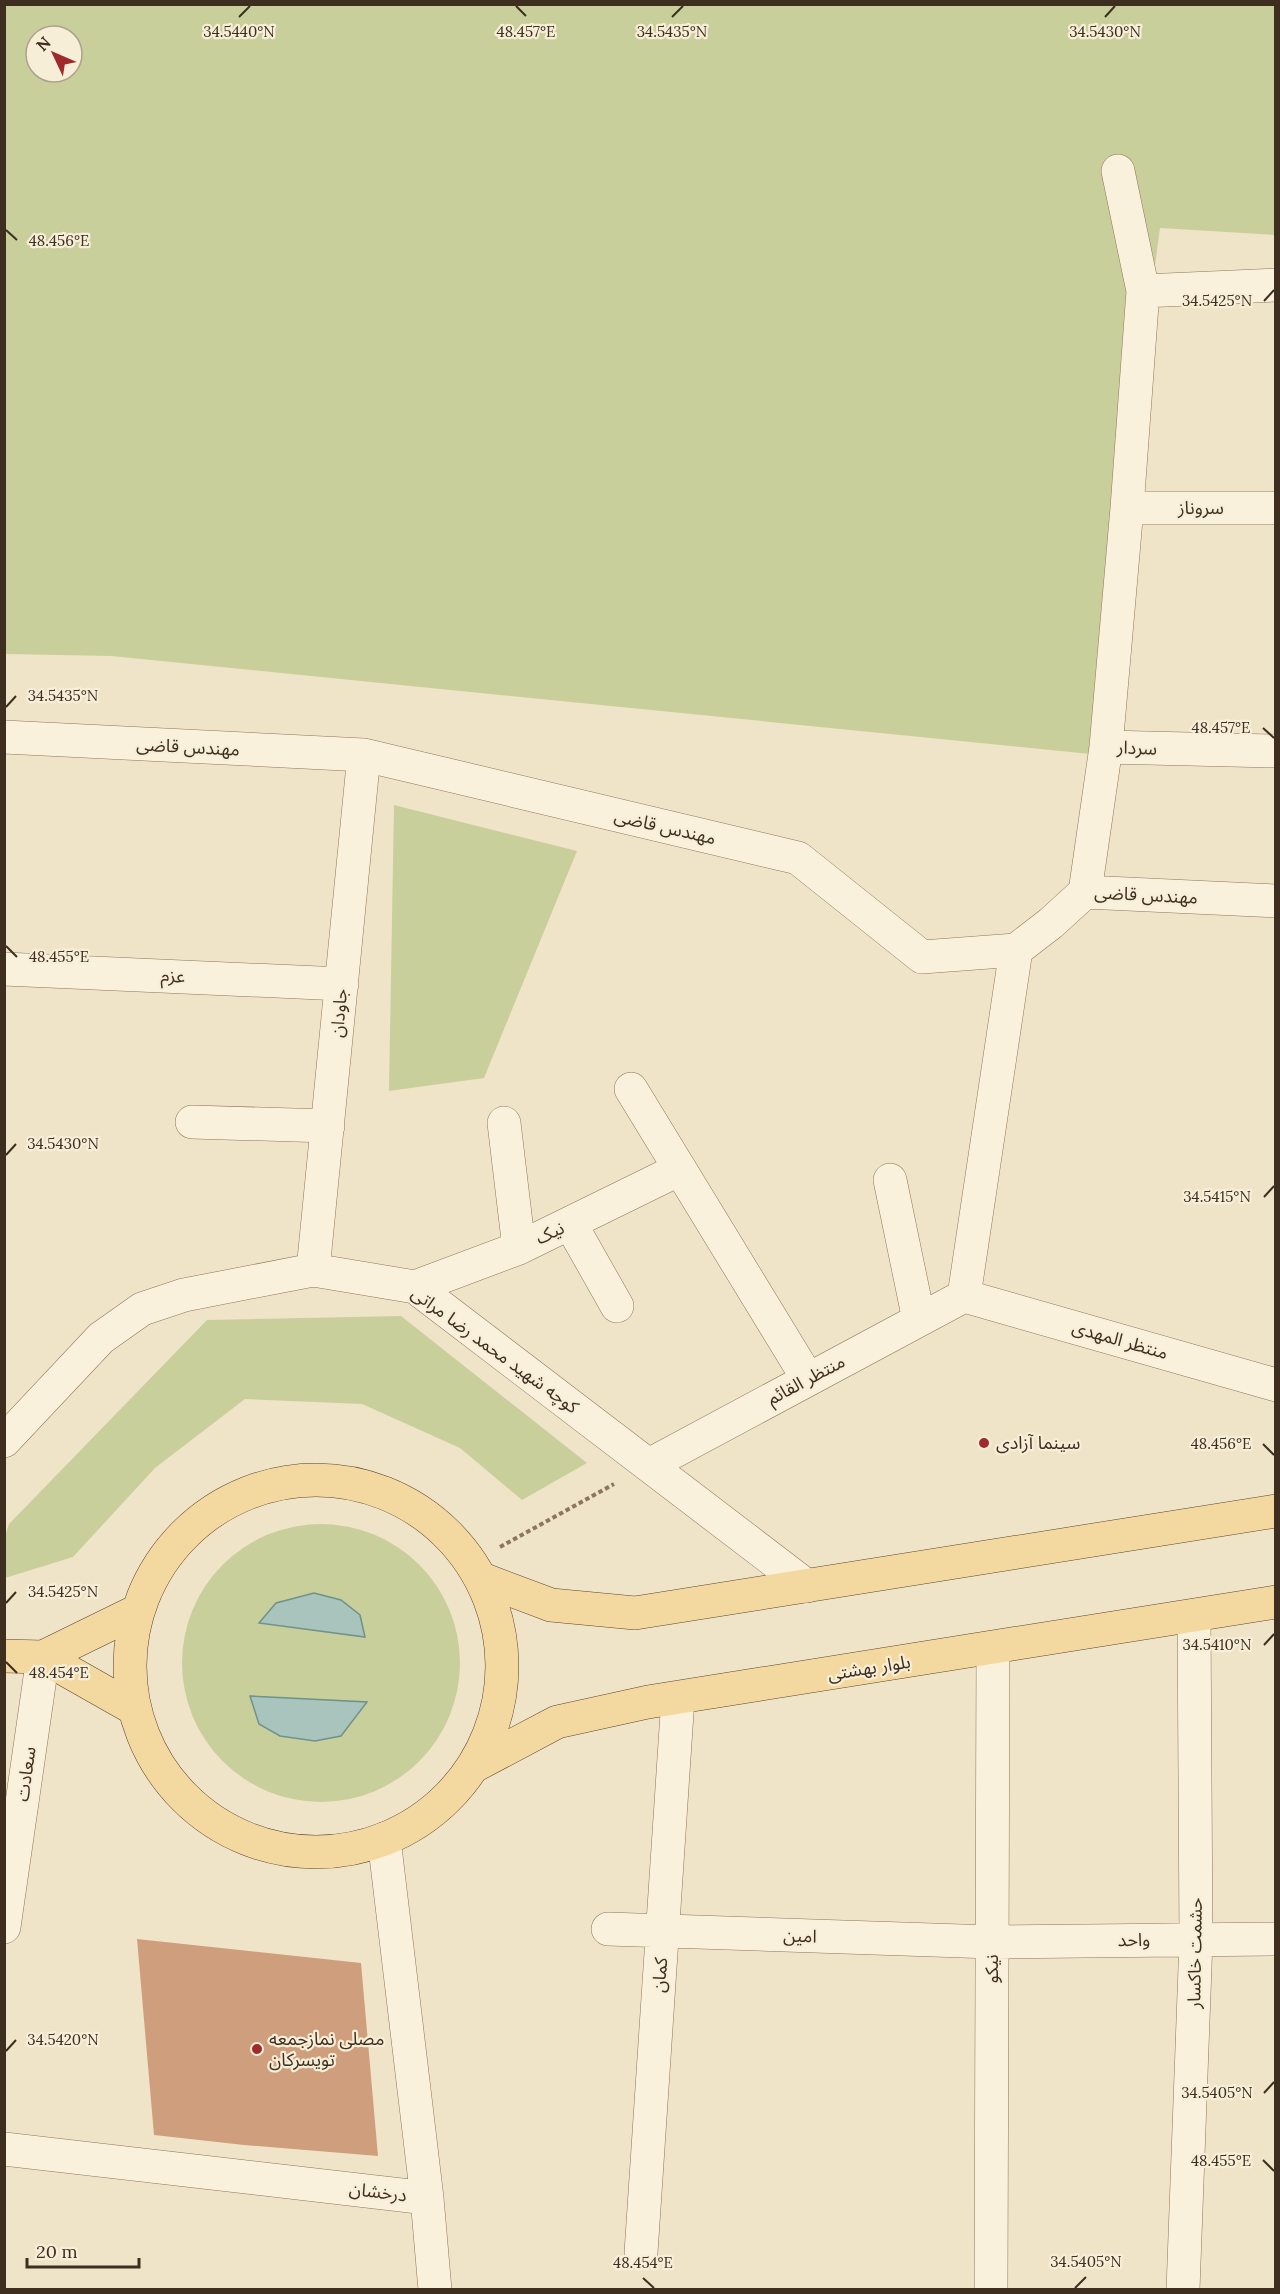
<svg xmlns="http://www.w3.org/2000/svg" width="1280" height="2294" font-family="Lora,'Noto Sans Arabic',serif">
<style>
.green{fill:#c9cf9b;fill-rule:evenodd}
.water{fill:#a9c4bc;stroke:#6f938a;stroke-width:1.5}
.building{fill:#cf9f7d}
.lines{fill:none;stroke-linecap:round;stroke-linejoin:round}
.minor-casing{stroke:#8d765c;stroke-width:34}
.primary-casing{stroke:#5b4430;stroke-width:34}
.path{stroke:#8d765c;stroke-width:4;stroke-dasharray:4.5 3;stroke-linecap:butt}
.minor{stroke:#faf1dc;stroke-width:33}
.primary{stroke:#f3d9a0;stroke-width:33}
.ticks{fill:none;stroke:#3d2e20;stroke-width:2}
.poi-dot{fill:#9e2a2b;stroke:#f7eed8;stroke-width:2}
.labels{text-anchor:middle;stroke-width:4.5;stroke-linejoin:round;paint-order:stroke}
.street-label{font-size:18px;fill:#3d2e20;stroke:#f7eed8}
.poi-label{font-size:18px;fill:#3d2e20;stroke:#f7eed8;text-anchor:start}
.ticks-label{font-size:15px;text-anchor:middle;fill:#3d2e20;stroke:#f7eed8;stroke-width:4.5;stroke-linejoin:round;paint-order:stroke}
</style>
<rect width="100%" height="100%" fill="#f0e4c8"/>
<path class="green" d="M5,5h1270v230l-115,-7 -70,526 -979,-98 -106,-2zM36,36h36v36h-36z
M394,805l183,46 -93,227 -95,13z
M401,1316l186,147 -65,37 -62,-52 -98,-44 -117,-5 -90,69 -82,89 -68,21v-42l4,-12 198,-204z
M182 1663a139 139 0 1 1 278 0a139 139 0 1 1-278 0Z"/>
<path class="water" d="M314,1593l27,7 19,15 5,22 -106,-14 17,-20z
M250,1696l117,6 -26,34 -26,5 -35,-5 -21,-12z"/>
<path class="building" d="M137,1939l224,24 17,193 -134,-11 -90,-10z"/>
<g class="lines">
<g class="minor-casing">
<path id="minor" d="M1143,291l133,-6
M1127,508h149
M4,737l360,18 434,103 124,99 94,-7 35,-27 34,-31 191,9
M1106,747l170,4
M1085,892l21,-145 21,-239 16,-217 -25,-120
M4,969l338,15
M631,1089l177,290
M192,1122l136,4
M504,1123l15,125
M890,1180l29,140
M570,1223l47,83
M313,1270l51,-515
M415,1287l104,-39 161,-79
M964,1296l52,-346
M964,1296l312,89
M4,1441l97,-103 41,-29 42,-14 129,-25 102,17 392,299
M649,1465l315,-169
M4,1927l39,-270
M608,1929l384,13 284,-3
M4,2149l423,49 -43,-359
M427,2198l8,92
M641,2253l37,-555
M991,2290l2,-642
M1183,2290l13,-350 -2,-324"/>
</g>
<g class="primary-casing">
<path id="primary" d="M130 1666a186 186 0 1 1 372 0a186 186 0 1 1-372 0Z
M482,1579l69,26 84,8 641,-102
M4,1656l39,1 94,-46
M43,1657l90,51
M474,1766l83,-44 91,-20 628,-100"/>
</g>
<path class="path" d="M500,1547l114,-63"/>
<use href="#minor" class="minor"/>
<use href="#primary" class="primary"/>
</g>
<path class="ticks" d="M516,6l10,10M239,17l11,-11M672,17l11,-11M1105,17l10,-11M6,230l11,10M1264,301l10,-11M6,707l10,-11M1263,728l11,10M6,946l11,11M6,1155l10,-11M1264,1197l10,-11M1263,1444l11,11M6,1603l10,-11M1264,1645l10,-11M6,1662l11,11M6,2051l10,-11M1264,2093l10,-11M1263,2160l11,11M643,2278l11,10M1075,2288l11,-11"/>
<g class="poi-dot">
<circle cx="984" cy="1443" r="6"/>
<circle cx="257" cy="2049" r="6"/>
</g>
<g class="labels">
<g class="street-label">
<text x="1201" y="514">سروناز</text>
<text transform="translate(188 747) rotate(3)" y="6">مهندس قاضی</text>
<text transform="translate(1137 748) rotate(2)" y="6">سردار</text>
<text transform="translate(665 827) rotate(13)" y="6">مهندس قاضی</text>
<text transform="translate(1146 895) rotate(3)" y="6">مهندس قاضی</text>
<text transform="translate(173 976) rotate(3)" y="6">عزم</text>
<text transform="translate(339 1013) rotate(-85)" y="6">جاودان</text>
<text transform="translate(550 1233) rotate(-26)" y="6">نیک</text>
<text transform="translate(1120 1340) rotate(16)" y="6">منتظر المهدی</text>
<text transform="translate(495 1350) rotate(36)" y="6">کوچه شهید محمد رضا مراتی</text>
<text transform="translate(806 1380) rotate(-28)" y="6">منتظر القائم</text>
<text transform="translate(869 1668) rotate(-9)" y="6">بلوار بهشتی</text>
<text transform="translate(26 1774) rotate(-82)" y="6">سعادت</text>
<text transform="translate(800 1936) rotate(2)" y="6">امین</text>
<text transform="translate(1134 1940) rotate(-1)" y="6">واحد</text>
<text transform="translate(1195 1953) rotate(-89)" y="6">حشمت خاکسار</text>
<text transform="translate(992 1969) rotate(-90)" y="6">نیکو</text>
<text transform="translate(660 1975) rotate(-86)" y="6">کمان</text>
<text transform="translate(378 2192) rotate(7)" y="6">درخشان</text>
</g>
<g class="poi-label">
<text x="996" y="1449">سینما آزادی</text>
<text x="269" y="2045">مصلی نمازجمعه<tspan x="269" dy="21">تویسرکان</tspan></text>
</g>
</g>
<g class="ticks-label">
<text x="526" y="37">48.457°E</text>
<text x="239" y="37">34.5440°N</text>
<text x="672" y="37">34.5435°N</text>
<text x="1105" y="37">34.5430°N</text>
<text x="59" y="246">48.456°E</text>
<text x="1217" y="306">34.5425°N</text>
<text x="63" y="701">34.5435°N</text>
<text x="1221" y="733">48.457°E</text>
<text x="59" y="962">48.455°E</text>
<text x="63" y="1149">34.5430°N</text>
<text x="1217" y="1202">34.5415°N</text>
<text x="1221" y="1449">48.456°E</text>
<text x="63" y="1597">34.5425°N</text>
<text x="1217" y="1650">34.5410°N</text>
<text x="59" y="1678">48.454°E</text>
<text x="63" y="2045">34.5420°N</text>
<text x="1217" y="2098">34.5405°N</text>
<text x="1221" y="2166">48.455°E</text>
<text x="1086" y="2267">34.5405°N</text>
<text x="643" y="2268">48.454°E</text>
</g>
<rect width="1280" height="2294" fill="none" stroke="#3d2e20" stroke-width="12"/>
<g transform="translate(54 54) rotate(314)"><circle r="28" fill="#f7eed8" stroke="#ada18e" stroke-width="1.5"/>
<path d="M0-4.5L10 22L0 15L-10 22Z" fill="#9e2a2b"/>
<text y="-9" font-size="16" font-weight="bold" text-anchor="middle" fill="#3d2e20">N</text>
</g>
<path d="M27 2258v9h112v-9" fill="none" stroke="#3d2e20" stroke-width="3"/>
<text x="36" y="2258" font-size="18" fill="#3d2e20" stroke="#f7eed8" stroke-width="4.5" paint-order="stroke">20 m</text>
</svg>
